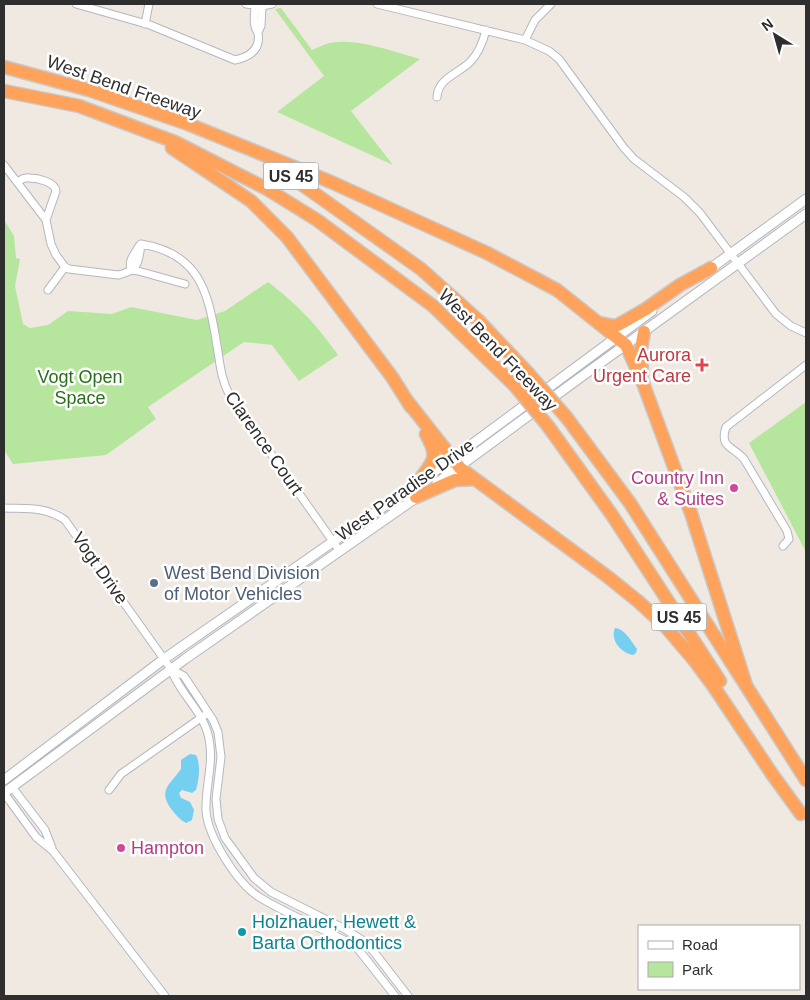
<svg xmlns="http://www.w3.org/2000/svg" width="810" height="1000" font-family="Helvetica,sans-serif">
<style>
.green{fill:#b6e59e}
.water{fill:#75cff0}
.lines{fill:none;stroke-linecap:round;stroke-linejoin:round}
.minor-casing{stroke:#b4b7c1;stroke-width:9}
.tertiary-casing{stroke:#b4b7c1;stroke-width:11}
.motorway-casing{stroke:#c9c9c9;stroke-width:15}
.minor{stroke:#fff;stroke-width:7}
.tertiary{stroke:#fff;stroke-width:9}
.motorway{stroke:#ffa35c;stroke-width:12}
.motorway-bridge-casing{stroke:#c9c9c9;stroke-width:15;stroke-linecap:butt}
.motorway-bridge{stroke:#ffa35c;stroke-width:12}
.health-dot{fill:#e0444e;stroke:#fff;stroke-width:2}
.hotel-dot{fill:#d1479c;stroke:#fff;stroke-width:2}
.service-dot{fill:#5c6f8a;stroke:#fff;stroke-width:2}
.culture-dot{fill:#0f9aa8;stroke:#fff;stroke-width:2}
.labels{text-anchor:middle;stroke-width:5;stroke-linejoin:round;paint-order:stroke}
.shield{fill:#fff;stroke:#6d6d6d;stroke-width:1}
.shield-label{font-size:16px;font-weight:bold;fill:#2e2e2e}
.street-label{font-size:18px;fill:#2e2e2e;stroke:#fff}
.health-label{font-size:18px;fill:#be3a42;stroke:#fff;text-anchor:end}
.park-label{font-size:18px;fill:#2c6e1b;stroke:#fff}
.hotel-label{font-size:18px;fill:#b23c85;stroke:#fff;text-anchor:end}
.service-label{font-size:18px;fill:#4e5e75;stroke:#fff;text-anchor:start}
.culture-label{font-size:18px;fill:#0d838f;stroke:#fff;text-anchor:start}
</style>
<rect width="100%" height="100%" fill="#efe9e1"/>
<path class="green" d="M281,8l31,42c5,-2 9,-4 14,-6 28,-8 67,8 94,15l-69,52 42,54 -116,-53 47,-36 -49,-67z
M4,220l10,16 2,22 4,1 -5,27 8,38 7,4 18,-3 20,-14 44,3 19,-7 66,13 28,-9 43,-29c30,23 48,42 70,73l-39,26 -27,-36 -28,-3 -96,65 8,12 -50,36 -93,9 -9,-14z
M806,402v150l-57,-109z"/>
<path class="water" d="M615,628c10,1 16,13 22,21l-1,4 -3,2c-13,-3 -23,-15 -18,-27z
M190,754l6,1c5,9 3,25 0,35l-4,3 -10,-3 -3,3 2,5 9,4 4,8 -2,10 -6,3c-6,-3 -10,-8 -14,-13 -15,-20 -2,-25 9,-41v-9z"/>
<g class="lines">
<g class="minor-casing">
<path id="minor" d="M76,4l74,21 85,35c14,-3 26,-10 23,-27 -1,-2 -3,-4 -3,-7 -2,-6 0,-14 0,-20
M246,4l16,2 10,-2
M377,4l148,36 24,11 10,8 65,89 10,11 50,38 16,16 76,101 15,12 15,7
M145,24l4,-20
M258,32l3,-6 1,-20
M525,40l10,-20 16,-16
M437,97c1,-19 21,-23 33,-35 9,-9 13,-20 16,-32
M4,165l42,55 5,24 5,11 9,12 4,2 49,6c20,-4 21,-13 23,-31
M17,182c4,-2 7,-5 12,-4 9,0 26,4 27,13l-10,29
M141,244c57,9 67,46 75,96 4,21 4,38 14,56l109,154
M131,270l7,1 47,13
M131,270c-3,-10 3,-15 8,-24
M48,290l17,-23
M4,508c22,1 41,-2 61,12l106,149c9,26 33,42 38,70 5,24 -4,48 -3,72 2,26 31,72 53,86 28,17 60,30 89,45l10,7 37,47
M783,546l6,-7 -2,-8 -43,-72c-11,-13 -25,-11 -18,-32l80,-62
M171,669l13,7 29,44 5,12 3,25 -5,42 2,20 7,19 29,40 17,14 72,36 24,15 41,53
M12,787l33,43 7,18
M109,790l12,-16 84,-59
M4,793l32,44 17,14 112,145"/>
</g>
<g class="tertiary-casing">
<path id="tertiary" d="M707,271l99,-72
M437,483l133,-98 236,-171
M4,780l160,-121 288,-200 200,-148
M4,793l181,-134 235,-164"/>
</g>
<g class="motorway-casing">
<path id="motorway" d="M4,67l85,23 96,33
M4,91l75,15 96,36 92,47 50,31 116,86 82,80
M178,120l153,62 156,71 70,37 69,55 17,38 48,130 55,172
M172,148l79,53 36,36 105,140 19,30
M270,166l20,10 131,93 57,51 50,53
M600,323l14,3 4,-1 28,-16 34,-24 31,-17
M642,375l-1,-26 3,-17
M408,402l52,66 148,109 31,25 26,24 29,34 20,27 58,87 29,40
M567,418l63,85 176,277
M548,426l64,89 108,166
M418,482c15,-21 22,-23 8,-48
M416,497l39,-17 20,-1"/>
</g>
<use href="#minor" class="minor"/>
<use href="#tertiary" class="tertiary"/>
<use href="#motorway" class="motorway"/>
<g class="motorway-bridge-casing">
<path id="motorway-bridge" d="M528,373l39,45
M515,386l33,40"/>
</g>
<use href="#motorway-bridge" class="motorway-bridge"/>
</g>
<path class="health-dot" d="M699.5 357.5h5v5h5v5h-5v5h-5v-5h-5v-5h5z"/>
<g class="hotel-dot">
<circle cx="734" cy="488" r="5"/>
<circle cx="121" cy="848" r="5"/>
</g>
<circle class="service-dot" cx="154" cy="583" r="5"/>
<circle class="culture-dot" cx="242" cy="932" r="5"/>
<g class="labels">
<g class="shield">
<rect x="263.5" y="162.5" width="55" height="27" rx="4"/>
<rect x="651.5" y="603.5" width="55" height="27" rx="4"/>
</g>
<g class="shield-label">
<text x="291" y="182">US 45</text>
<text x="679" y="623">US 45</text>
</g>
<g class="street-label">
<text transform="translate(124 87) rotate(19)" y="6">West Bend Freeway</text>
<text transform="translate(498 350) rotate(46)" y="6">West Bend Freeway</text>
<text transform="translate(264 443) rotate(55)" y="6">Clarence Court</text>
<text transform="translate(405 490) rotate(-35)" y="6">West Paradise Drive</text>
<text transform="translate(100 568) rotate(55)" y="6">Vogt Drive</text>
</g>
<g class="health-label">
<text x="691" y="361">Aurora<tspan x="691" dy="21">Urgent Care</tspan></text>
</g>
<g class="park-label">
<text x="80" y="383">Vogt Open<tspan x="80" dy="21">Space</tspan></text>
</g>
<g class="hotel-label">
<text x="724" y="484">Country Inn<tspan x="724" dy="21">&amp; Suites</tspan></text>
<text x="131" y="854" text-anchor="start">Hampton</text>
</g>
<g class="service-label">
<text x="164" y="579">West Bend Division<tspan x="164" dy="21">of Motor Vehicles</tspan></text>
</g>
<g class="culture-label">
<text x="252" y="928">Holzhauer, Hewett &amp;<tspan x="252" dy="21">Barta Orthodontics</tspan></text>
</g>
</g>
<rect width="810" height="1000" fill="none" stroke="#2e2e2e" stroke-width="10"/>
<rect x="638" y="925" width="162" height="65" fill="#ffffff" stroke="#ababab"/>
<rect x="648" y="941" width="25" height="8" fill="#ffffff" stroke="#ababab"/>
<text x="682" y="950" font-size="15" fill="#2e2e2e">Road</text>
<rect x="648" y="962" width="25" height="15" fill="#b6e59e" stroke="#ababab"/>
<text x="682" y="975" font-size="15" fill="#2e2e2e">Park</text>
<g transform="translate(775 35) rotate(323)" stroke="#ffffff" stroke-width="4" paint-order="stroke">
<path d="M0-4L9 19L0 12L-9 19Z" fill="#2e2e2e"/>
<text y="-8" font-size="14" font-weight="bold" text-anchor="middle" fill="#2e2e2e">N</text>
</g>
</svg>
